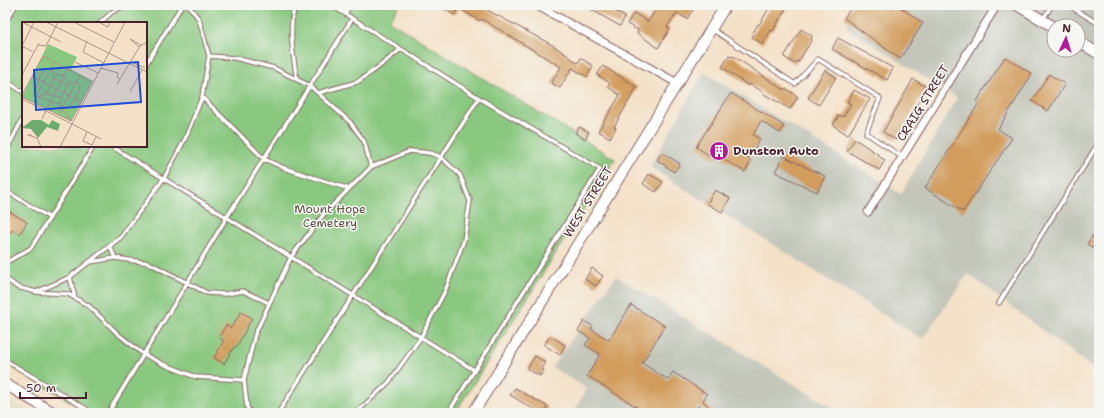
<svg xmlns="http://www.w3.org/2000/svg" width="1104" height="418" font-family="'Shantell Sans',sans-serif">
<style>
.built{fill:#deddbb}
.industrial{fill:#c3c6b9;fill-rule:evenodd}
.green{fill:#89c87f;stroke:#6a7455;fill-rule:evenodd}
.building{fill:#d29c5c}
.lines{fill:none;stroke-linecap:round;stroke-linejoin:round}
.lane-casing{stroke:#866362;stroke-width:5.5}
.street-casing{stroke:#866362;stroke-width:9}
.secondary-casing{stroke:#866362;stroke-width:12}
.lane{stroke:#fff;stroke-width:3.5}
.street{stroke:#fff;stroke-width:7}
.secondary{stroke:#fff;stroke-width:10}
.labels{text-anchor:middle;stroke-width:3;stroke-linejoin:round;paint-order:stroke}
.street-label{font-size:12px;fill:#4a1f2b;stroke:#f6f6f2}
.poi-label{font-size:12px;font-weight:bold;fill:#4a1f2b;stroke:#f6f6f2;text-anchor:start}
.park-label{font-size:12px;fill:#5d5244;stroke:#f6f6f2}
.inset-road{fill:none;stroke:#b09389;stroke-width:1}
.view{fill:#1d4ed8;fill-opacity:0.15;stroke:#1d4ed8;stroke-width:2}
.inset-edge{fill:none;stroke:#4a1f2b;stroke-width:2}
</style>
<rect width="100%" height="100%" fill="#f6f6f2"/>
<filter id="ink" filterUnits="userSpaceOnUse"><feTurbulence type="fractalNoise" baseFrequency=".025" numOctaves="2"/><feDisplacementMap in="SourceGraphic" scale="8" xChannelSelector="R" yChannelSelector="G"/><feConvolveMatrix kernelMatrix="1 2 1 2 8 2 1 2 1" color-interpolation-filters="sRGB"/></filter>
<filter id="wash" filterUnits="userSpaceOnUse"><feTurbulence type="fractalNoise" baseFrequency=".012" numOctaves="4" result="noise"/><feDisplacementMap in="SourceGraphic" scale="16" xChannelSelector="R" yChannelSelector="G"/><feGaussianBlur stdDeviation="0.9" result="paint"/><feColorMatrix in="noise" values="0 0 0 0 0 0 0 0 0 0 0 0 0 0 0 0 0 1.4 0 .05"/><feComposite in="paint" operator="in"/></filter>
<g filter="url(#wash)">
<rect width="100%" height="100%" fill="#f4e1c7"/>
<path class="built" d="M5,398l25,15h-25z"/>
<path class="industrial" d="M860,5h239v368l-131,-99 -46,65 -272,-172 54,-95 197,122 56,-96 -111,-71zM1054,26h24v24h-24z
M616,276l225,137h-268l14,-24 -35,-22z"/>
<path class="green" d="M5,5h394l-10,16 226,138 -160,254h-366l-84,-50zM23,23h123v123h-123z"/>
<g id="blocks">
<path class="building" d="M438,5h40l76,41 24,17 3,-5 12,8 -6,11 -15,-9 -12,20 -9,-5 10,-16 -79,-48 -2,2 -21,-13 -5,7z
M583,5h27l-1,2 16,10 -5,9z
M658,5h38l-9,14 -10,-6 -10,14 3,2 -12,19 -21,-15 1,-3 -11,-6 7,-11 14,9z
M771,5h17l-15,26 -2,-1 -9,14 -10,-7 2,-4h-1l5,-9 1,1z
M853,5h44l26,18 -23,36 -56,-41z
M801,29l11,7 -1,3 1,1 -14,22 -1,-1 -2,3 -11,-7z
M838,38l55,30 -6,12 -55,-31z
M729,56l3,1 1,-1 50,33h4l11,8 -8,12 -28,-16 1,-1 -13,-8 -1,2 -27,-19z
M1005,57l27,17 -34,55 14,9 -49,74 -38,-24 54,-85 -2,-2z
M603,66l34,21 -23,40 2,1 -6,10 -12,-7 22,-36 -12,-8 2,-4 -13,-8z
M825,70l11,7 -17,28 -11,-7z
M1049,74l16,10 -17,27 -16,-10z
M913,79l14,8 -31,53 -13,-8z
M854,90l16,9 -22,36 -15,-10 6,-10 4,2 8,-13 -4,-2z
M731,93l53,33 -4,7 -19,-12 -8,14 7,4 -12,20 3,2 -6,11 -28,-17 -2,4 -19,-12z
M579,127l10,5 -4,7 -10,-6z
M855,139l24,16 -1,1 7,4 -6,10 -32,-19z
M662,152l18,12 -6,8 -17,-12z
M783,156l42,20 -8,16 -42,-20z
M649,174l14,8 -7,10 -13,-8z
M715,190l15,8 -8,14 -15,-8z
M5,209l22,13 -7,12 -7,-4 -3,3 -5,-3z
M1099,226v26l-12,-8z
M592,268l11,8 -7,10 -11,-7z
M631,305l34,21 -23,37 26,17 5,-8 34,22 -4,7 12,12h-5l-12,-7 -3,7h-58l3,-4 -53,-33 13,-22 -15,-9 5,-7 -12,-7 6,-10 9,5 -2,3 18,11z
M241,312l11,6 -15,28 -4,2 -9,16 -10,-6 9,-16v-2l-4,-3 7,-12 5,3z
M550,336l15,9 -5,10 -16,-10z
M535,356l10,6 -4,7 3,1 -4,6 -13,-7z
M515,388l33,19 -4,6h-4l-30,-18z"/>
</g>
</g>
<g filter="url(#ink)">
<use href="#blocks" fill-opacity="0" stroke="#866362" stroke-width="1"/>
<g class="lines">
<g class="lane-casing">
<path id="lane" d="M295,5c-7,24 -2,50 2,75
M331,5l148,93 121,71 -152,244
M1068,5l31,19
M345,14l5,-9
M1043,19l9,-14
M5,22l11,-17
M100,23l12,-11 14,-7
M712,29l83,55 23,-25 62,39 -14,35 36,24
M209,56l26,2 39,10 36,18 40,36 14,19 7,26
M146,64l36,-59
M5,80l18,12
M318,93l39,-11 19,-13 25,-20
M202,97l62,62 20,9 65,21
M111,146l363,224
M5,153l18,-35
M5,190l45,28
M110,246l5,12
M90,262l25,-4 34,5 58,30 18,1 18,-3 26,12
M5,263l26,-15 63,-102
M70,277l5,21
M5,278l12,9 19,5 32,2 21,12 29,28 25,20 20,10 33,13 48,3
M36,292l34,-15 51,-40 43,-59 21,-39 17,-42 7,-41 -10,-37 -11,-14
M999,303l100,-161
M5,360l88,53
M108,413l119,-196 125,-198
M250,413l-3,-6 -3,-27 11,-46 36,-77 33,-43 47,-47 39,-16 20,2 11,4 19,18 10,26 -6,39 -19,51 -24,46 -32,45 -33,31
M278,413l201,-315"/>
</g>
<g class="street-casing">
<path id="street" d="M536,5l141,78
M868,212l129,-207"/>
</g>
<g class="secondary-casing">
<path id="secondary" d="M1017,5l37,22
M1078,41l21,13
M5,384l49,29
M473,413l253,-408"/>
</g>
<use href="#lane" class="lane"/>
<use href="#street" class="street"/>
<use href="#secondary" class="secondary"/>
</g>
</g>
<defs>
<g id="building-disc" transform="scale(1)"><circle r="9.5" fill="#b5179e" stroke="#f6f6f2"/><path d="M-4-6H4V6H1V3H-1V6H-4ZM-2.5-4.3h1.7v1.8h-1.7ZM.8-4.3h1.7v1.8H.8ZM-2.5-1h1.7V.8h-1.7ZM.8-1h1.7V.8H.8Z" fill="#fff"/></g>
</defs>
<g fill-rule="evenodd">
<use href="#building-disc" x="719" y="151"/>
</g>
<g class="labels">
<g class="street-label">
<text transform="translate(923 103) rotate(-58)" y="4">CRAIG STREET</text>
<text transform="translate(588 202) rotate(-58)" y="4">WEST STREET</text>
</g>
<g class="poi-label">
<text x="733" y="155">Dunston Auto</text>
</g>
<g class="park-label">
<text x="330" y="213">Mount Hope<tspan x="330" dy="14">Cemetery</tspan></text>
</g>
</g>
<g transform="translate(22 22)">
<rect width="125" height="125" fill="#f4e1c7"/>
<path d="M26,22l29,13 -6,12 22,12 -22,40 -49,-24z" fill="#89c87f"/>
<path d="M10,98h9l8,5 3,-5 8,4 -2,7 -11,-4 -9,11 -7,-9 -9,-1z" fill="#6eac6e"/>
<path class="inset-road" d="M0,0l39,20M24,0l101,50M52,0l40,20M77,0l9,5 2,-5M65,19l-4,11 21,11M16,23l8,1 12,-24M0,24l12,-24M0,24l11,6M117,25l-9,-8 11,6M113,39l-1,2 11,5M53,40l23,11M79,46l17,5 -1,4 3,2M32,52l10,2 6,7M0,53l17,-32M10,54l49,26M31,56l15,7M95,62l23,-38 7,-4M108,70l12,-22M12,71l7,-19 7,-6 3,1 3,5 -2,8 -5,10 -8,5M14,72l-3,1 5,-2 16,-31M23,72l16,3M0,73l21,-39 49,26 -21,39M13,74l24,8M0,75l49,24M0,77l50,25M41,89l13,-12 4,-13 -3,-4 -7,1 -4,5 -7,16 2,5 7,6 3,6M36,93l22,-39M20,97l25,-50M50,102l29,15M65,110l-4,9 9,4 4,-8M10,113h-4l9,3 4,9M38,125l65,-125"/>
<path class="view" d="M116,40l3,40 -105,8 -2,-40z"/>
<rect width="125" height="125" class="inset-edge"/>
</g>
<rect width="1104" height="418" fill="none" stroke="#f6f6f2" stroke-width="20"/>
<g transform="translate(1066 38) rotate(4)"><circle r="19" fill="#f6f6f2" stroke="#b1a0a2"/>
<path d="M0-3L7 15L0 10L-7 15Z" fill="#b5179e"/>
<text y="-6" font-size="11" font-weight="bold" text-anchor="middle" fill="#4a1f2b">N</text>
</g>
<path d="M20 392v6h66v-6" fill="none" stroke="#4a1f2b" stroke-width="2"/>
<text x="26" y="392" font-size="12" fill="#4a1f2b" stroke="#f6f6f2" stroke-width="3" paint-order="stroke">50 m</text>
</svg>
